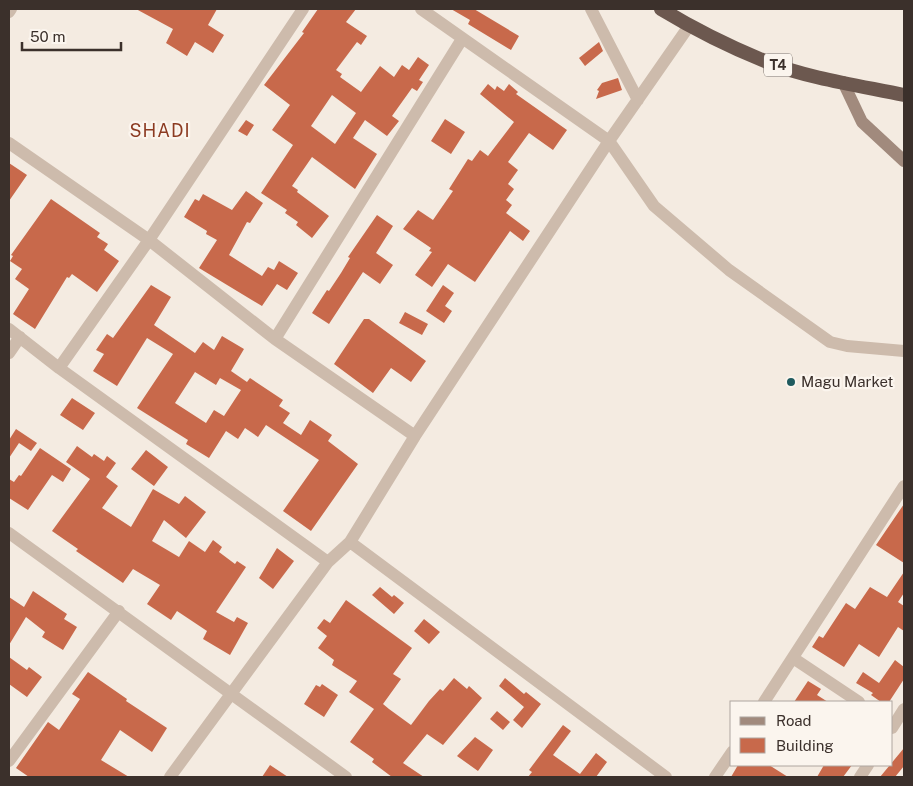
<svg xmlns="http://www.w3.org/2000/svg" width="913" height="786" font-family="'Public Sans',sans-serif">
<style>
.building{fill:#c8694b;fill-rule:evenodd}
.lines{fill:none;stroke-linecap:round;stroke-linejoin:round}
.minor{stroke:#cdbbac;stroke-width:12}
.secondary{stroke:#a18a7d;stroke-width:12}
.trunk{stroke:#6c584f;stroke-width:14}
.poi-dot{fill:#1f5a5e;stroke:#fbf5ee;stroke-width:2}
.labels{text-anchor:middle;stroke-width:4.5;stroke-linejoin:round;paint-order:stroke}
.shield{fill:#fbf5ee;stroke:#756b66;stroke-width:1}
.shield-label{font-size:14px;font-weight:bold;fill:#3b302b}
.poi-label{font-size:15px;fill:#3b302b;stroke:#fbf5ee;text-anchor:start}
.quarter-label{font-size:18px;letter-spacing:1px;fill:#8c3b22;stroke:#fbf5ee}
</style>
<rect width="100%" height="100%" fill="#f4ebe1"/>
<path class="building" d="M136,9h81l-9,16 16,10 -11,18 -18,-11 -8,14 -21,-13 7,-14z
M318,9h38l-10,13 21,14 -6,9 -4,-3 -21,28 6,4 -2,3 21,15 19,-26 14,11 8,-12 7,5 9,-13 11,8 -10,15 4,2 -6,9 -5,-3 -20,28 7,5 -12,15 -22,-16 -12,18 24,16 -22,35 -43,-32 -20,29 6,4 -1,2 32,24 -17,22 -16,-13 2,-3 -13,-9 2,-3 -26,-17 32,-48 -21,-15 18,-25 -26,-20 40,-52 -2,-1zM332,95l24,18 -21,31 -24,-18z
M451,9h23l45,27 -8,14 -43,-26 2,-4z
M599,42l4,9 -18,15 -6,-8z
M618,78l4,12 -26,9 3,-8 -2,-1 5,-7z
M488,84l7,6 2,-4 7,5 5,-7 9,8 -2,2 51,36 -14,20 -24,-17 -21,29 10,8 -10,14 6,5 -8,11 6,5 -6,8 24,18 -7,10 -13,-10 -35,51 -27,-18 -16,23 -17,-12 17,-23 -3,-1 2,-3 -28,-19 15,-19 15,10 20,-29 -4,-2 19,-30 4,2 8,-11 8,6 26,-34 -34,-28z
M445,119l20,13 -14,22 -20,-13z
M246,120l8,5 -7,11 -9,-5z
M9,163l18,12 -18,26z
M246,191l17,12 -13,20 -3,-1 -18,33 33,21 6,-9 6,3 5,-9 19,12 -11,17 -10,-6 -15,22 -63,-38 18,-28 -11,-6 1,-3 -23,-14 11,-18 4,2 4,-7 29,16z
M51,199l49,34 -3,4 11,7 -4,6 15,11 -22,31 -25,-18 -3,4 -2,-1 -32,52 -22,-15 16,-25 -14,-10 7,-10 -12,-8 3,-5 -2,-1z
M377,215l16,11 -17,27 17,12 -13,19 -17,-12 -34,52 -17,-11 15,-23 2,1 12,-18 9,-15 -2,-1z
M151,285l20,12 -17,28 41,28 8,-11 11,8 8,-14 22,13 -13,22 16,11 3,-4 33,22 -4,6 11,7 -7,10 18,12 9,-15 22,15 -4,6 30,23 -47,67 -28,-20 36,-51 -53,-35 -8,12 -13,-9 -7,11 -12,-8 -17,27 -23,-14 2,-4 -51,-32 36,-54 -26,-16 -30,48 -24,-15 11,-17 -8,-4 11,-16 6,4zM195,372l21,13 4,-7 21,12 -17,26 -10,-6 -8,13 -31,-20z
M443,285l11,8 -9,13 7,5 -8,12 -18,-12z
M405,312l23,12 -6,11 -23,-12z
M364,319h5l57,42 -15,21 -20,-14 -18,25 -39,-29z
M72,398l23,15 -12,17 -23,-15z
M16,429l21,14 -6,8 -12,-8 -10,15v-18z
M77,446l15,11 2,-3 10,7 3,-5 9,7 -10,14 12,9 -16,22 29,19 22,-38 26,15 6,-8 21,16 -20,26 -22,-18 -12,21 27,16 10,-16 16,11 8,-12 9,7 -3,5 16,12 2,-3 9,6 -30,45 18,10 3,-5 11,6 -18,32 -27,-16 4,-8 -30,-20 -6,9 -24,-16 13,-19 -27,-16 -10,14 -47,-32 2,-2 -26,-18 38,-52 -24,-17z
M40,448l31,21 -8,13 -11,-7 -24,35 -19,-12v-19l5,3 5,-7 2,1z
M146,450l22,17 -14,19 -23,-17z
M904,504v59l-28,-18z
M277,548l17,13 -21,28 -14,-11z
M904,572v21l-6,9 6,4v25l-6,-4 -19,30 -20,-13 -15,23 -32,-20 7,-11 4,2 23,-35 9,6 15,-22 17,10z
M380,587l12,10 2,-2 10,8 -10,11 -22,-19z
M33,591l34,23 -3,5 13,8 -14,23 -21,-13 3,-5 -19,-15 -17,28v-48l15,10z
M346,600l66,48 -19,26 8,5 -18,25 6,5 22,16 18,-24 11,-12 3,2 11,-13 13,11 2,-3 13,12 -39,47 -16,-11 -24,29 21,14h-32l-20,-15 2,-3 -24,-17 24,-33 -25,-17 8,-11 -25,-16 2,-5 -16,-12 9,-12 -10,-8 7,-9 6,4z
M424,619l16,13 -11,12 -15,-13z
M9,657l18,13 2,-3 13,10 -15,20 -18,-13z
M895,660l9,7v12l-15,23h-8l-10,-7 2,-2 -17,-10 7,-11 16,11z
M88,672l39,27 -1,2 41,27 -15,24 -32,-22 -19,30 28,17h-100l-13,-9 32,-46 11,8 21,-31 -8,-5z
M505,678l19,16 2,-2 15,12 -19,24 -9,-8 11,-13 -25,-21z
M808,681l13,8 -4,6 11,7h-34z
M322,684l16,11 -14,22 -20,-13 12,-19 4,2z
M497,711l13,11 -7,8 -13,-11z
M563,725l8,6 -18,24 27,19 16,-21 11,9 -11,15h-68l4,-5 -3,-2z
M475,737l18,13 -15,21 -21,-15z
M904,748v18l-9,11h-15z
M270,765l18,12h-26z
M738,765h31l19,12h-57z
M824,765h28l-9,12h-26z"/>
<g class="lines">
<path class="minor" d="M421,9l188,132 45,65 75,64 101,72 17,4 57,5
M591,9l47,91
M9,12l2,-3
M9,143l140,97 126,99 140,97
M9,329l50,39 269,194
M275,339l187,-300
M9,353l11,-16
M59,368l90,-128 154,-231
M9,533l337,244
M350,542l316,235
M793,658l66,44
M764,702l140,-216
M892,728l12,-19
M9,761l110,-150
M170,777l158,-215 22,-20 65,-106 194,-295 80,-115
M715,777l17,-25
M860,777l8,-12"/>
<path class="secondary" d="M843,82l19,40 42,39"/>
<path class="trunk" d="M661,9c33,20 69,38 106,53 40,16 94,24 137,33"/>
</g>
<circle class="poi-dot" cx="791" cy="382" r="5"/>
<g class="labels">
<rect class="shield" x="764" y="53.5" width="28" height="23" rx="4"/>
<g class="shield-label">
<text x="778" y="70">T4</text>
</g>
<g class="poi-label">
<text x="801" y="387">Magu Market</text>
</g>
<g class="quarter-label">
<text x="160" y="137">SHADI</text>
</g>
</g>
<rect width="913" height="786" fill="none" stroke="#3b302b" stroke-width="20"/>
<rect x="730" y="701" width="162" height="65" fill="#fbf5ee" stroke="#aea6a0"/>
<rect x="740" y="717" width="25" height="8" fill="#a18a7d" stroke="#aea6a0"/>
<text x="776" y="726" font-size="15" fill="#3b302b">Road</text>
<rect x="740" y="738" width="25" height="15" fill="#c8694b" stroke="#aea6a0"/>
<text x="776" y="751" font-size="15" fill="#3b302b">Building</text>
<path d="M22 42v8h99v-8" fill="none" stroke="#3b302b" stroke-width="2.5"/>
<text x="30" y="42" font-size="15" fill="#3b302b" stroke="#fbf5ee" stroke-width="4" paint-order="stroke">50 m</text>
</svg>
